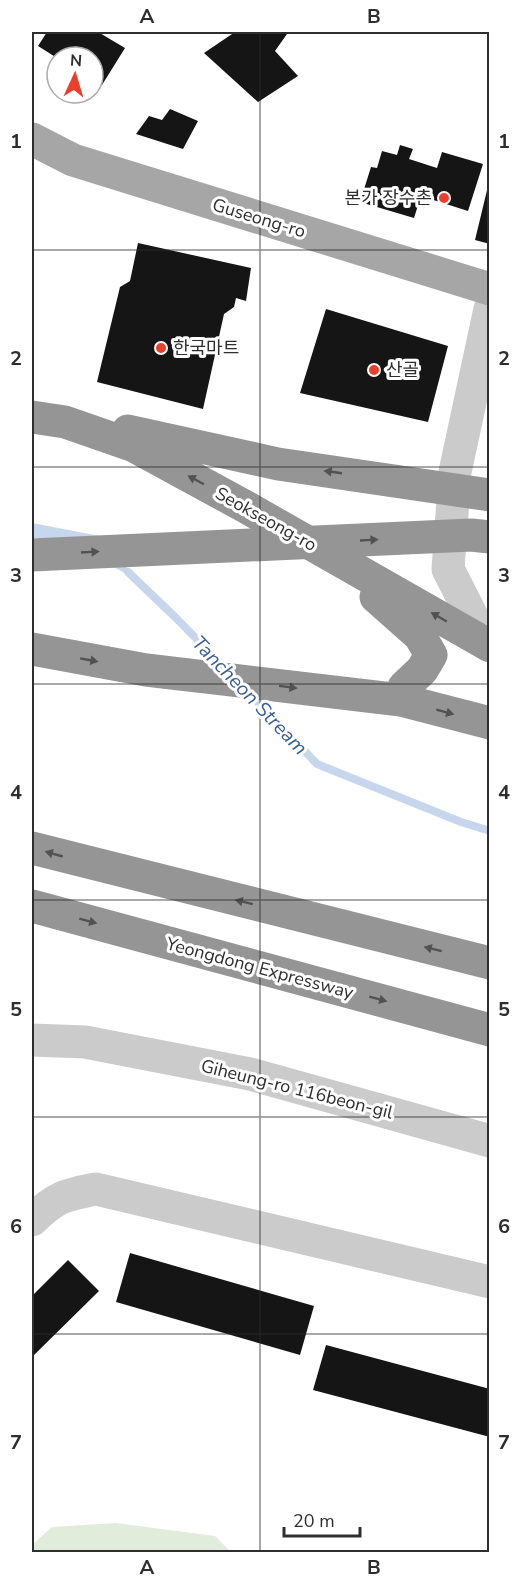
<svg xmlns="http://www.w3.org/2000/svg" width="521" height="1584" font-family="'Nunito Sans','Noto Sans KR',sans-serif">
<style>
.green{fill:#e1ecdb}
.water{fill:#c6d6ec}
.lines{fill:none;stroke-linecap:round;stroke-linejoin:round}
.stream{stroke:#c6d6ec;stroke-width:8}
.building{fill:#151515}
.minor{stroke:#cbcbcb;stroke-width:33}
.major{stroke:#a6a6a6;stroke-width:33}
.highway{stroke:#959595;stroke-width:33}
.highway-bridge{stroke:#959595;stroke-width:33}
.oneway{fill:#525252}
.grid{fill:none;stroke:#2e2e2e;stroke-width:1.5;stroke-opacity:0.55}
.poi-dot{fill:#ea3f2a;stroke:#fff;stroke-width:2}
.labels{text-anchor:middle;stroke-width:6;stroke-linejoin:round;paint-order:stroke}
.poi-label{font-size:18px;fill:#2e2e2e;stroke:#fff;text-anchor:start}
.street-label{font-size:18px;fill:#2e2e2e;stroke:#fff}
.water-label{font-size:20px;font-style:italic;fill:#395f92;stroke:#fff}
.neatline{fill:none;stroke:#2e2e2e;stroke-width:2}
.grid-label{font-size:20px;text-anchor:middle;font-weight:bold;fill:#2e2e2e}
</style>
<rect width="100%" height="100%" fill="#fff"/>
<path class="green" d="M116,1523l99,13 16,16h-199v-7l20,-18z"/>
<path class="water" d="M32,523l73,14 29,41 -63,-34 -39,-6z"/>
<g class="lines">
<path class="stream" d="M128,572l47,45 51,52
M249,693l68,71 144,58 29,9"/>
</g>
<path class="building" d="M47,32h51l27,16 -23,37 -9,-5v-23l-36,1 -19,-12z
M235,32h50l2,2 -12,17 23,25 -40,26 -54,-49z
M170,109l28,12 -15,28 -47,-15 13,-18 13,4z
M400,145l13,4 -4,10 28,9 5,-16 41,12 -15,47 -47,-15 -7,22 -54,-16 11,-35 6,1 5,-17 15,4z
M489,182h1v62l-15,-4z
M138,243l113,25 -5,33 -10,-3 -2,9 -10,7 -21,95 -106,-27 23,-95 10,-6z
M326,309l122,37 -20,76 -128,-29z
M130,1253l184,53 -14,49 -184,-53z
M68,1260l31,31 -67,66v-61z
M326,1345l164,44v48l-177,-47z"/>
<g class="lines">
<path class="minor" d="M486,644l-38,-75 7,-97 35,-163
M32,1040l53,2 165,32 240,67
M32,1220c24,-23 32,-25 64,-31l394,93"/>
<path class="major" d="M32,139l41,21 417,129"/>
<path class="highway" d="M32,417l33,5 69,24 112,61 244,139
M128,431l150,33 212,31
M376,597l44,39 11,19 -9,15 -18,17 -3,13
M32,649l114,21 255,30 89,23
M32,848l458,115
M32,906l458,124"/>
<path class="highway-bridge" d="M32,555l439,-20 19,2"/>
</g>
<defs><path id="oneway-solid" d="M-6-.8H1V-3.2L6.5 0L1 3.2V.8H-6Z" transform="scale(1.5)"/></defs>
<g class="oneway">
<use href="#oneway-solid" transform="translate(333 472) rotate(-172)"/>
<use href="#oneway-solid" transform="translate(196 480) rotate(-152)"/>
<use href="#oneway-solid" transform="translate(369 540) rotate(-3)"/>
<use href="#oneway-solid" transform="translate(90 552) rotate(-3)"/>
<use href="#oneway-solid" transform="translate(439 617) rotate(-150)"/>
<use href="#oneway-solid" transform="translate(89 660) rotate(10)"/>
<use href="#oneway-solid" transform="translate(288 687) rotate(7)"/>
<use href="#oneway-solid" transform="translate(445 712) rotate(15)"/>
<use href="#oneway-solid" transform="translate(54 854) rotate(-164)"/>
<use href="#oneway-solid" transform="translate(244 902) rotate(-166)"/>
<use href="#oneway-solid" transform="translate(88 921) rotate(15)"/>
<use href="#oneway-solid" transform="translate(433 949) rotate(-166)"/>
<use href="#oneway-solid" transform="translate(378 999) rotate(15)"/>
</g>
<path class="grid" d="M260,32v1520M32,250h458M32,467h458M32,684h458M32,900h458M32,1117h458M32,1334h458"/>
<g class="poi-dot">
<circle cx="444" cy="198" r="6"/>
<circle cx="161" cy="348" r="6"/>
<circle cx="374" cy="370" r="6"/>
</g>
<g class="labels">
<g class="poi-label">
<text x="432" y="204" text-anchor="end">본가 장수촌</text>
<text x="173" y="354">한국마트</text>
<text x="386" y="376">산골</text>
</g>
<g class="street-label">
<text transform="translate(259 218) rotate(17)" y="6">Guseong-ro</text>
<text transform="translate(266 519) rotate(29)" y="6">Seokseong-ro</text>
<text transform="translate(260 968) rotate(15)" y="6">Yeongdong Expressway</text>
<text transform="translate(297 1089) rotate(14)" y="6">Giheung-ro 116beon-gil</text>
</g>
<g class="water-label">
<text transform="translate(250 695) rotate(46)" y="7">Tancheon Stream</text>
</g>
</g>
<rect width="521" height="1584" fill="none" stroke="#ffffff" stroke-width="66"/>
<g transform="translate(75 75) rotate(4)"><circle r="28" fill="#ffffff" stroke="#ababab" stroke-width="1.5"/>
<path d="M0-4.5L10 22L0 15L-10 22Z" fill="#ea3f2a"/>
<text y="-9" font-size="16" font-weight="bold" text-anchor="middle" fill="#2e2e2e">N</text>
</g>
<path d="M284 1527v9h76v-9" fill="none" stroke="#2e2e2e" stroke-width="3"/>
<text x="293" y="1527" font-size="18" fill="#2e2e2e" stroke="#ffffff" stroke-width="4.5" paint-order="stroke">20 m</text>
<rect x="33" y="33" width="455" height="1518" class="neatline"/>
<g class="grid-label">
<text x="147" y="23">A</text>
<text x="374" y="23">B</text>
<text x="16" y="148">1</text>
<text x="504" y="148">1</text>
<text x="16" y="365">2</text>
<text x="504" y="365">2</text>
<text x="16" y="582">3</text>
<text x="504" y="582">3</text>
<text x="16" y="799">4</text>
<text x="504" y="799">4</text>
<text x="16" y="1016">5</text>
<text x="504" y="1016">5</text>
<text x="16" y="1233">6</text>
<text x="504" y="1233">6</text>
<text x="16" y="1449">7</text>
<text x="504" y="1449">7</text>
<text x="147" y="1574">A</text>
<text x="374" y="1574">B</text>
</g>
</svg>
